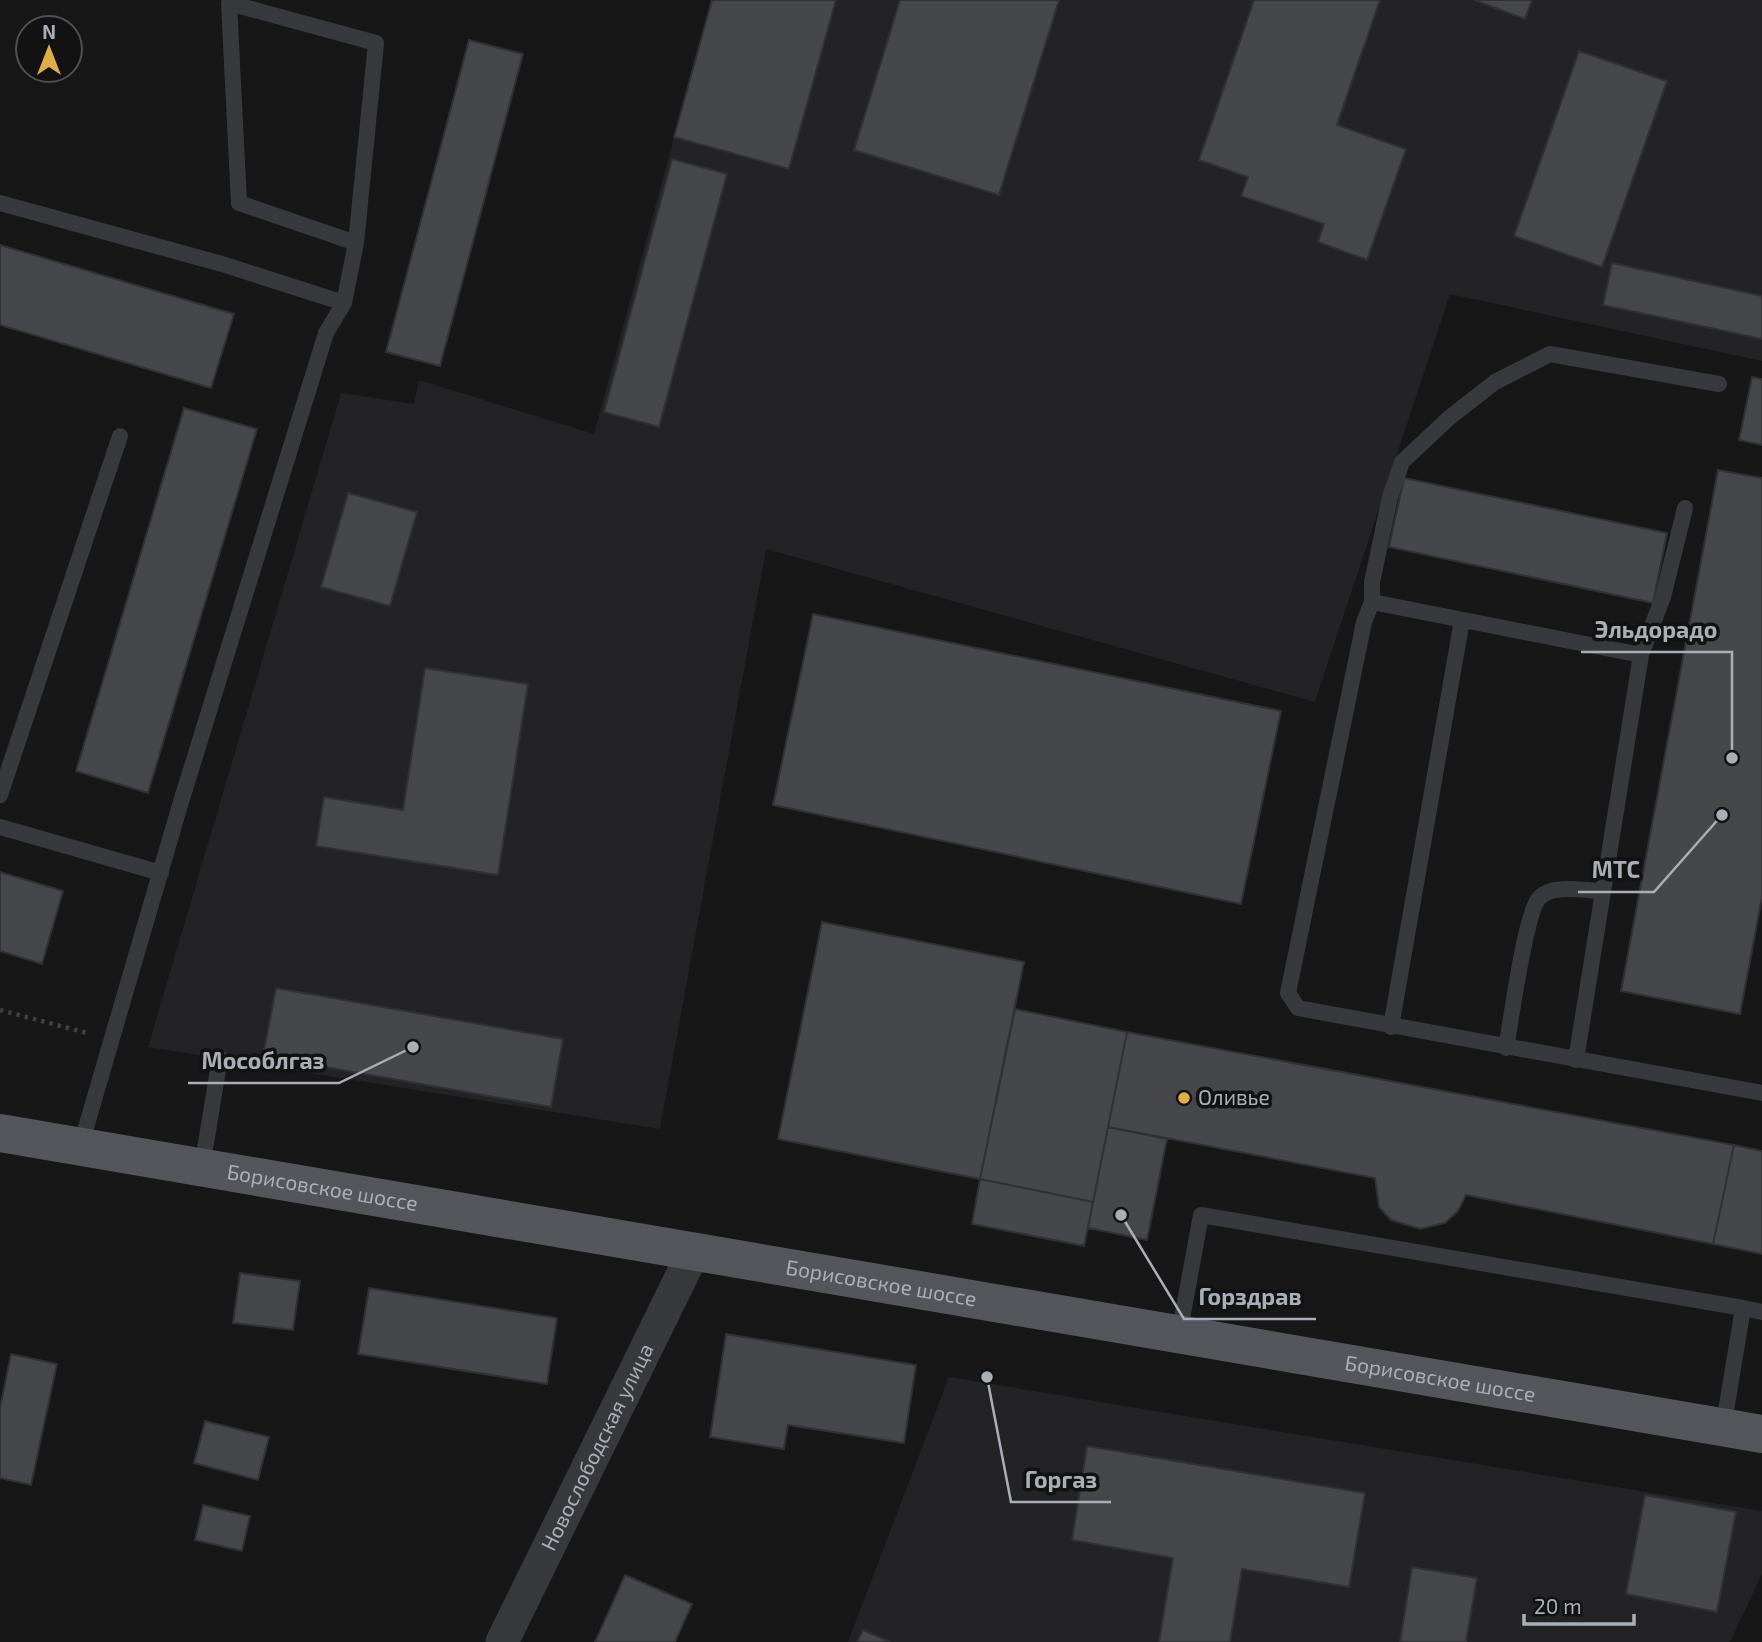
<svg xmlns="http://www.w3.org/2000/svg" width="1762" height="1642" font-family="'Exo 2',sans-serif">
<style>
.built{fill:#232325}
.building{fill:#46474b;stroke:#313134;stroke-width:2}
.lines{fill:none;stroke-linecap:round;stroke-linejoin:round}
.path{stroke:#3e4044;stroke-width:4.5;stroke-dasharray:3.5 5;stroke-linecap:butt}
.lane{stroke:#38393d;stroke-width:16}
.street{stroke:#38393d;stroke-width:33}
.primary{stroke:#54565c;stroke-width:38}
.poi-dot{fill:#e0ae47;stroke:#121213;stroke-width:2.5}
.labels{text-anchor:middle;stroke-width:7;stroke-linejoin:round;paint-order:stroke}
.poi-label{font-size:21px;fill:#aaaeb7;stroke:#121213;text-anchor:start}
.street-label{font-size:21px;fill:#aaaeb7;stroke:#121213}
.leader{fill:none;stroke:#aaaeb7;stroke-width:2.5}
.callout-dot{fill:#aaaeb7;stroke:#121213;stroke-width:2.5}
.callout-label{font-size:23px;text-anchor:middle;font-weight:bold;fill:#aaaeb7;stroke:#121213;stroke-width:7;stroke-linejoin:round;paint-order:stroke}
</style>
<rect width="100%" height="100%" fill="#171718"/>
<path class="built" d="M711,0h1051v361l-312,-67 -135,408 -549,-153 -106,580 -512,-82 193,-654 73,11 5,-24 175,54z
M949,1377l813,134v63l-32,68h-882z"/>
<path class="building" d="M712,0h124l-47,169 -115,-32z
M900,0h159l-60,195 -145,-45z
M1254,0h126l-43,125 69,24 -39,111 -49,-18 6,-18 -83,-28 7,-19 -49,-17z
M1474,0h58l-7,19z
M469,40l54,14 -83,312 -54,-14z
M1579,51l88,30 -65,186 -88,-31z
M672,159l55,15 -68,253 -55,-15z
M0,245l234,69 -23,74 -211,-63z
M1612,263l150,33v43l-159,-34z
M1752,377l10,2v66l-23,-5z
M184,408l73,21 -109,364 -72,-22z
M1718,470l44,8v419l-22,117 -119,-23z
M1404,478l263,55 -14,70 -264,-56z
M348,493l69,19 -27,94 -69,-19z
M813,614l468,97 -40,193 -468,-99z
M425,668l103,16 -30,191 -182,-29 8,-49 79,13z
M0,872l63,19 -21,73 -42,-13z
M822,922l202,40 -44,217 -202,-40z
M276,988l287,51 -12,68 -288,-51z
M1015,1009l112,23 -34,170 -113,-23z
M1127,1032l607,113 -21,99 -247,-49 -8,16 -13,12 -25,6 -29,-9 -12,-13 -4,-29 -267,-51z
M1108,1127l59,12 -20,101 -59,-12z
M1734,1145l28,6v103l-49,-10z
M980,1179l113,23 -9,44 -112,-22z
M240,1273l60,8 -7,49 -60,-7z
M369,1288l188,30 -10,66 -189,-30z
M726,1334l190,31 -12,78 -116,-18 -4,24 -74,-12z
M11,1354l46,10 -26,121 -31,-7v-70z
M205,1421l64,16 -11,43 -64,-17z
M1087,1446l278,47 -16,94 -107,-18 -12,73h-71l14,-84 -101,-18z
M1645,1495l91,17 -19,100 -91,-18z
M203,1505l47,11 -8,35 -47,-11z
M1412,1567l65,11 -11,64h-66z
M625,1575l67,29 -17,38h-80z
M863,1630l27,12h-33z"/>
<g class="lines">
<path class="path" d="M0,1010l87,23"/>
<path class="lane" d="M0,203l222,61 122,39
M1719,384l-169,-30 -55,28 -46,36 -47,44 -12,35 -18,85v20l-8,20 -76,371 10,15 464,85
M1372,602l269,53
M0,795l120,-359
M0,827l161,46
M1391,1027l71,-407
M1506,1048c5,-27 19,-134 33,-150 14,-15 46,-7 64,-7
M1576,1060l65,-405 22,-58 22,-89
M80,1148l100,-343 146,-472 18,-30 12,-60 20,-200 -147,-40 10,200 117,40
M202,1167l18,-109
M1743,1308l19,4
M1179,1335l22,-120 542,93 -20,121"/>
<path class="street" id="s1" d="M502,1642l191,-389"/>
<path class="primary" id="s2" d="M0,1133l1762,301"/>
</g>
<circle class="poi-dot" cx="1184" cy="1098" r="7"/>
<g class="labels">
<g class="poi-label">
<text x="1198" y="1105">Оливье</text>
</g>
<g class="street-label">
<text dy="7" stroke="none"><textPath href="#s2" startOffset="327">Борисовское шоссе</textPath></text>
<text dy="7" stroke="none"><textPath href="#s2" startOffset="894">Борисовское шоссе</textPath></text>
<text dy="7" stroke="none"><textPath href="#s2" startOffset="1461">Борисовское шоссе</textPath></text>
<text dy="7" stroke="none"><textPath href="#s1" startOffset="217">Новослободская улица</textPath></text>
</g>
</g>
<path class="leader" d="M1732 758L1732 652H1581M1722 815L1654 892H1578M413 1047L339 1083H188M1121 1215L1184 1319H1316M987 1377L1011 1502H1111"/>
<g class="callout-dot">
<circle cx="1732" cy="758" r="7"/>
<circle cx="1722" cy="815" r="7"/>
<circle cx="413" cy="1047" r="7"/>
<circle cx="1121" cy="1215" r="7"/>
<circle cx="987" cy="1377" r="7"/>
</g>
<g class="callout-label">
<text x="1656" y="638">Эльдорадо</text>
<text x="1616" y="878">МТС</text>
<text x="263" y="1069">Мособлгаз</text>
<text x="1250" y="1305">Горздрав</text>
<text x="1061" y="1488">Горгаз</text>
</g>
<g transform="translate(49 49)"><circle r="33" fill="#121213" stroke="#4f5055" stroke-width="2"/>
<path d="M0-5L12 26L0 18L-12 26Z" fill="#e0ae47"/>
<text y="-10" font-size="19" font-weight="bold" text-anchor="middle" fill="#aaaeb7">N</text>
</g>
<path d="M1524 1614v10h110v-10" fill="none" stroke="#aaaeb7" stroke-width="3.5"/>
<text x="1534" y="1614" font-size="21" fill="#aaaeb7" stroke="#121213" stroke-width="5" paint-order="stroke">20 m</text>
</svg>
